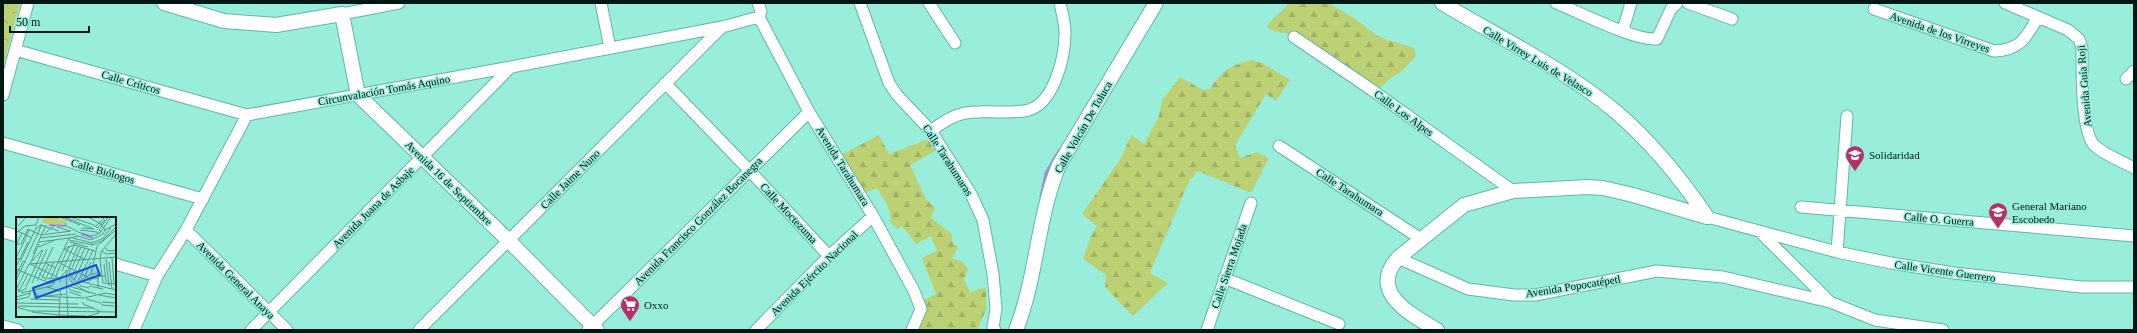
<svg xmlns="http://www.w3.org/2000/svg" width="2137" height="333" font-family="'Times New Roman',serif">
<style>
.forest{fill:url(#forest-firs)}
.park{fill:url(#park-crowns)}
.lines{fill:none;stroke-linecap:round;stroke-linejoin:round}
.stream{stroke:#a785e4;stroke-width:3}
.minor-casing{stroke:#62b7a7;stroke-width:13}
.tertiary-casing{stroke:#62b7a7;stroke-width:16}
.minor{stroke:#fff;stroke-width:11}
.tertiary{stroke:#fff;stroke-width:14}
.labels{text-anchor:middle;stroke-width:3;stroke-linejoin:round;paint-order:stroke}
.street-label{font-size:11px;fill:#001713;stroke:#98eddb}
.poi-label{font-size:11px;fill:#001713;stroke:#98eddb;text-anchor:start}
.inset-river{fill:none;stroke:#a785e4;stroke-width:2}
.inset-road{fill:none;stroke:#5b978b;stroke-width:1}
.view{fill:#1d4ed8;fill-opacity:0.15;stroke:#1d4ed8;stroke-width:2}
.inset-edge{fill:none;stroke:#001713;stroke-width:2}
</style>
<defs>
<pattern id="forest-firs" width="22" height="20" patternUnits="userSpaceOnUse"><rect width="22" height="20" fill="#bcd174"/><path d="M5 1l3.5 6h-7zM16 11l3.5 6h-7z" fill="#a0b364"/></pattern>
<pattern id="park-crowns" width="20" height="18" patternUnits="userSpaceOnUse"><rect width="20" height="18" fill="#bcd174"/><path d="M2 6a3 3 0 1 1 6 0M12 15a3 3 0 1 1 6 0" fill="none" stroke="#a0b364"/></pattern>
</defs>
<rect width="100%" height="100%" fill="#98eddb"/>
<path class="forest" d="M1289,3h39l26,15 25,19 35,11 2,8 -14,15 -10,6 -12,11 -38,-20 -49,-33c-8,-3 -21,-2 -26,-8 2,-6 17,-17 22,-24z
M1251,60l11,3 28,17 -14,21 -10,-7 -31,51 5,13 17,-6 12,6 -18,35 -53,-22 -9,10 -39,92 18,10 -35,33 -28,-29 1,-12 -23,-16 8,-23 6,-10 -15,-12 39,-56 10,-23 13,9 15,-28 3,-16 18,-23 23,13 7,-1c12,-18 19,-23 41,-29z
M879,135l10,19 37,-14 8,2 3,8 -27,15 16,34 9,9 -4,10 21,16v7l6,6 -6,11 11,4 5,7 -4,11 6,12 16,-5v23l-9,20h-69l10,-27 18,-9 -14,-36 15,-7 -6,-15 -15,8 -14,-18 -5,3 -8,-9 2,-2 -3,-12 -11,-18 -14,6 -22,-39z"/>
<path class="park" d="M3,3h17l-17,64z"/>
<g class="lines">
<path class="stream" d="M1041,197l5,-24 13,-22"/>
<g class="minor-casing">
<path id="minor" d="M601,3l9,45
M758,3l3,8 -2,6 50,95 64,104 41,75 7,18 -9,21
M860,3l29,80 8,12 34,36 40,63 12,26 10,54 3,35 -3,18 2,3
M929,3l26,40
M1556,3c23,9 79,38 101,36l14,-30 6,-6
M1688,3l44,16
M2005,3l63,27 11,9 3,9c0,20 -1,83 12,97 10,10 28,16 40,23
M1874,9l120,42c26,-1 32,-13 44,-34
M342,14l57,-11
M1623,30l8,-27
M1294,37l78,53 141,101
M15,50l232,65 264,-48 211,-40 37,-10
M2126,79l8,-8
M665,83l84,87 80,86
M3,95l25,-92
M931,131c38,-30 51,-15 93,-20 29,-3 41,-53 41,-78 0,-10 -3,-20 -5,-30
M3,143l200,56
M1279,146l142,93
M1801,207l333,29
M1707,217l130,35 54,11 63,10 127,14h53
M186,230l101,100
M3,232l14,4
M1762,234l68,68
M1837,252l10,-136
M1398,258l70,31 46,6h21l122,-24 66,6 107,25 45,18 68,10
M115,264l42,12
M1224,278l115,46
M3,326l15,4
M134,330l23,-54 29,-46 61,-115
M251,330l260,-263
M419,330l303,-303
M588,330l221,-218
M756,330l73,-74 44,-40
M1207,330l44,-127"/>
</g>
<g class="tertiary-casing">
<path id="tertiary" d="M164,3l60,18 52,4 66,-11 16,81 151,146 88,89
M1442,3c58,35 121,65 173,108 34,29 67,69 92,106
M1016,330c21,-53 21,-112 43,-165l97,-162
M1437,330c-27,-16 -69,-38 -39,-72l66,-53 49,-14 74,-4 16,1 30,7 74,22"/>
</g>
<use href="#minor" class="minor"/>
<use href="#tertiary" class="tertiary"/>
</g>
<defs>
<g id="school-pin" transform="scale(1)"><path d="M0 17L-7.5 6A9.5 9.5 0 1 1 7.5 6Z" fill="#b92f6a" stroke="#98eddb"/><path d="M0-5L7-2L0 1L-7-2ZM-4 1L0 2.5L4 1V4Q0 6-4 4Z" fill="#fff"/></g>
<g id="supermarket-pin" transform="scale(1)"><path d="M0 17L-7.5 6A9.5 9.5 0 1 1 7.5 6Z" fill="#b92f6a" stroke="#98eddb"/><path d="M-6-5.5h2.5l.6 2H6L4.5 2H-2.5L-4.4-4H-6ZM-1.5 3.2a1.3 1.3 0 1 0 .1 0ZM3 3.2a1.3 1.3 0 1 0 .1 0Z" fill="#fff"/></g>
</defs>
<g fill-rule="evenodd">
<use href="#school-pin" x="1855" y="155"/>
<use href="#school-pin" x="1998" y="212"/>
<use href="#supermarket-pin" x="630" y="305"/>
</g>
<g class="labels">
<g class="street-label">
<text transform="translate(1940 32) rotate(19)" y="4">Avenida de los Virreyes</text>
<text transform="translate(1538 61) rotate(31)" y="4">Calle Virrey Luis de Velasco</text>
<text transform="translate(131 82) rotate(16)" y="4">Calle Críticos</text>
<text transform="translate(2084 86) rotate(-95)" y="4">Avenida Guía Roji</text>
<text transform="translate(384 90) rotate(-10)" y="4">Circunvalación Tomás Aquino</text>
<text transform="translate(1404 113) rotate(36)" y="4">Calle Los Alpes</text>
<text transform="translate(1083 127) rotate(-60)" y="4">Calle Volcán De Toluca</text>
<text transform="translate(948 160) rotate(57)" y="4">Calle Tarahumaras</text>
<text transform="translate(843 166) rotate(58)" y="4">Avenida Tarahumara</text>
<text transform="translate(103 171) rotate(16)" y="4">Calle Biólogos</text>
<text transform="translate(570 179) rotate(-45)" y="4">Calle Jaime Nuno</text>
<text transform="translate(449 183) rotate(44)" y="4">Avenida 16 de Septiembre</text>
<text transform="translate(1350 192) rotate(33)" y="4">Calle Tarahumara</text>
<text transform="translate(373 207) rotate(-45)" y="4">Avenida Juana de Asbaje</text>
<text transform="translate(789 213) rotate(47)" y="4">Calle Moctezuma</text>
<text transform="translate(1939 219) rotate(5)" y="4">Calle O. Guerra</text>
<text transform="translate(698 221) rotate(-45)" y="4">Avenida Francisco González Bocanegra</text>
<text transform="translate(1229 266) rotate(-71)" y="4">Calle Sierra Mojada</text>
<text transform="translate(1945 271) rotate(8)" y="4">Calle Vicente Guerrero</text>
<text transform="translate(814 273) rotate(-44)" y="4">Avenida Ejército Nacional</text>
<text transform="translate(236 280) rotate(45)" y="4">Avenida General Anaya</text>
<text transform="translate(1573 286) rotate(-9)" y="4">Avenida Popocatépetl</text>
</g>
<g class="poi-label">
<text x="1869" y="159">Solidaridad</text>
<text x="2012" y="210">General Mariano<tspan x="2012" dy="13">Escobedo</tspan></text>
<text x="644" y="309">Oxxo</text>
</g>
</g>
<g transform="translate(16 217)">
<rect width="100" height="100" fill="#98eddb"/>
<path d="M28,0h14v2l9,2 -3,5 -14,-1 -8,-3z" fill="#bcd174"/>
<path class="inset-river" d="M33,8l16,1M65,17l12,4"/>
<path class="inset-road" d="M44,0l20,8M48,0l30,12M54,0l24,8M50,6l-1,2 13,7 14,4 8,-3 11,-16M78,8l3,3 8,-8M2,9l8,-9M80,9l9,-9M41,10l13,4M66,11l12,1M22,12l2,-4 19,6M64,13l17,2 1,2M89,13l11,-6M2,14l14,7M85,15l-2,-2 9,-13M0,16l9,-7 11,-1 3,-8M29,16l10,-8M100,17l-15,18 -1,8 3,23 13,1M24,21l36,-4M57,21l19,5M53,23l24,5M23,25l30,-4M54,25l18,5M75,26l11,-4 9,-11M0,27h5l7,-15 13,6 30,-4M23,27l-9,20 29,14M0,28l6,-12M76,28l10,-4 14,-14M6,29l7,-16M23,30l16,-7M89,31l4,3 7,-1M86,34l4,3 10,-1M17,37l13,-29M0,41l5,2 16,-34M0,41l6,-12M96,41l2,26M68,42l-20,-10 10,-4 21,6M90,42l3,27M16,44l10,-11M42,45l11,-24 9,-2 13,4 12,-6 2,-4 -4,-6 -13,-7M93,45l3,27M29,46l11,5M88,47l2,18M0,50l12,-25M55,51l-2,7 12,11 8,2M56,51l9,-21M82,51v20M0,52l31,13 5,-2 3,2M46,54l13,-28M23,56l6,6 13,-1M75,57l6,-28 19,-16M0,59l7,-15 2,1M40,59l13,-30M51,59l8,9 14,8M69,59l6,-14M26,61l7,-14M30,61l8,-16M35,61l7,-16 31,16M55,61l14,-30M58,63l15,-31M65,63l2,2 33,8M65,63l10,-6 8,-1M0,64l26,-57M21,64l16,-34M44,65v-4l7,-8M62,65l15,-32M66,65l9,-5 14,-1M16,66l15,-34M71,66l5,-4 7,-1M52,69l28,8M52,69l2,4 11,3M73,69l14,3M10,70l17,-37M17,70l22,-5M31,70l13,4 1,5M16,71l6,8 22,1M2,72l1,3 8,-4M0,73l13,-26 87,-7M3,74l9,-17M53,75l12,4M5,76l30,-7 4,-4M83,78l17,3M30,79l20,-2M0,80l14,-4M14,82l30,1M70,82l15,4M0,83l13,-3 2,-7M67,85v2l17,7M86,85l14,1M0,86l62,1M85,86l1,2 12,1M2,89l76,2M0,90l14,4 86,1M16,95l27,3M43,98l27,1M43,100l1,-20 24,1 21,-5 11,2M52,100l-2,-42 12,-29M69,100l14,-4"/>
<path class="view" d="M80,48l4,10 -64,23 -3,-10z"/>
<rect width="100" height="100" class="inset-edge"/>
</g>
<rect width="2137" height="333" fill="none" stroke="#001713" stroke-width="8"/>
<path d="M10 26v6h79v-6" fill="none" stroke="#001713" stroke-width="2"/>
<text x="16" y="26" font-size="12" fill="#001713" stroke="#98eddb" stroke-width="3" paint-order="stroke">50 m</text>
</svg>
